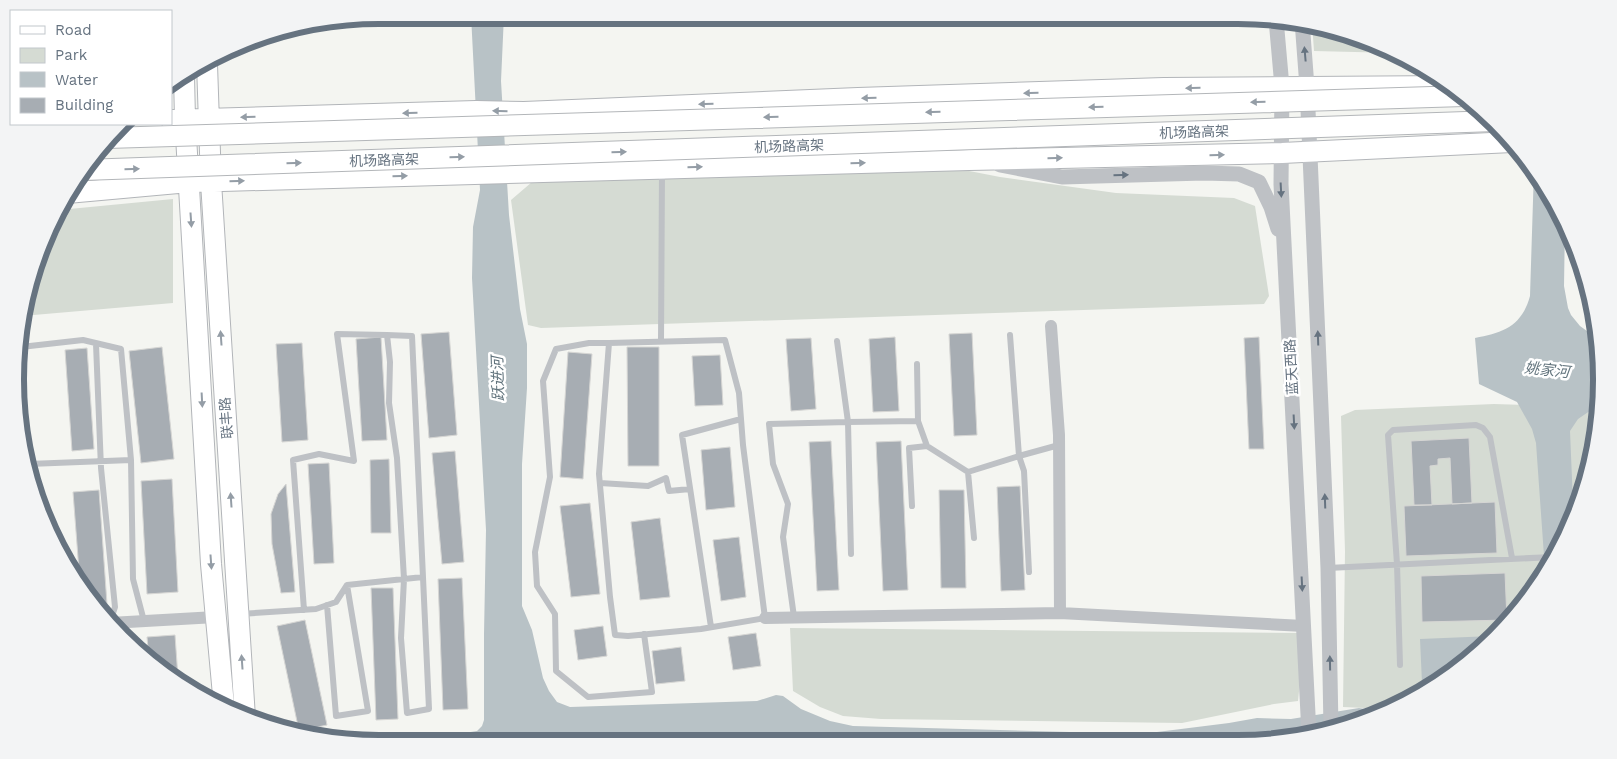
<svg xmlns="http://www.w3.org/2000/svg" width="1617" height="759" font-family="'Work Sans','Noto Sans SC',sans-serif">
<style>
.green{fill:#d5dbd3}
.water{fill:#b8c2c6}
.building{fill:#a7adb3;stroke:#d6d6d4}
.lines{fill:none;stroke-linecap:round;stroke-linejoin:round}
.primary-casing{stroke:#b2b5b9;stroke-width:22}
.service{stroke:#bec1c5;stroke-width:6}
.minor{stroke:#bec1c5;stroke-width:12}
.tertiary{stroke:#bec1c5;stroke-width:15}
.primary{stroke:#fff;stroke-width:20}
.trunk-bridge-casing{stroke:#b3b6b9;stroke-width:22;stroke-linecap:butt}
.trunk-bridge{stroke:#fff;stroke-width:20}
.oneway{fill:#667380}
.oneway2{fill:#949da6}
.labels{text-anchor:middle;stroke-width:5;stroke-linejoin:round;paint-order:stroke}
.street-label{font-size:14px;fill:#667380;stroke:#fff}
.water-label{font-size:15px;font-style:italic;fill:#62747d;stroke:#fff}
.rim{fill:none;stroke:#667380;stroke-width:6}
</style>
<rect width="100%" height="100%" fill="#f4f5f1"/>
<path class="green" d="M1312,23l65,20 18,10 -81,-2z
M959,169l41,8 116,16 118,5 21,8 14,90 -5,8 -723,24 -13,-3 -17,-125 21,-18z
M173,199v104l-151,13v-8l37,-98z
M1494,404l105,3 -4,44 -21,68 -48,83 -66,66 -83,48 -9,3 -3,-11 -22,-1 2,-156 -4,-135 14,-6z
M790,628l515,5 -7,68 -24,3 -92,19 -301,-4 -38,-3 -23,-9 -27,-16z"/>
<path class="water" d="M471,15h33l-3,66 8,134 11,94 7,35v44l-5,76v142l10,24 11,48 6,13 8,11 13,5 187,-6 19,-6 7,1 18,13 29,12 23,5 288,8 88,-11 28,-5 34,1 68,-11 6,1 1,10 -81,22 -890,3 82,-13 5,-5 2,-6v-86l2,-104 -14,-252 1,-51 7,-37z
M1534,169l7,8 24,45 -1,64 4,22 3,7 9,11 18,13 4,41 -2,24 -22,15 -8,12 3,72 2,12 -30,55 -9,-127 -4,-14 -15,-27 -38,-18 -4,-46c28,-5 47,-12 55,-42z
M1492,636l-32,32 -25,15h-13l-2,-44z"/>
<path class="building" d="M449,332l8,103 -28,3 -8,-104z
M972,333l5,102 -23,1 -5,-102z
M381,337l6,103 -25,1 -6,-102z
M895,337l4,74 -26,1 -4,-73z
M1259,337l5,112h-15l-5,-111z
M811,338l5,71 -25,2 -5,-72z
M302,343l6,97 -26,2 -6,-98z
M162,347l12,112 -33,4 -12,-112z
M627,347h32v119h-31z
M87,348l7,101 -22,2 -7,-101z
M21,351h2l7,106 -3,1 -9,-31z
M568,352l24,2 -9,125 -23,-2z
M720,355l3,50 -28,1 -3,-50z
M1469,438l3,65 -20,1 -2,-46 -12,1v6l-8,1 2,39h-18l-3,-64z
M831,441l8,149 -22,1 -8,-149z
M901,441l7,149 -25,1 -7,-149z
M730,447l5,60 -29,3 -5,-60z
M455,451l9,111 -22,2 -10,-111z
M389,459l2,74h-20l-1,-73z
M329,463l5,100 -20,1 -6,-100z
M172,479l6,113 -31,2 -6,-113z
M286,484l9,108 -14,1 -9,-49 -1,-30 7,-20z
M1020,486l5,104 -24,1 -4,-104z
M99,490l8,114 -13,1 -14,-21 -7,-92z
M939,490h25l2,98h-25z
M1495,502l2,51 -91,3 -2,-50z
M590,503l10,91 -29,3 -11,-91z
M660,518l10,79 -30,3 -9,-78z
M739,537l7,60 -25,4 -8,-61z
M1505,573l2,47 -85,2 -1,-46z
M462,578l6,131 -25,1 -5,-131z
M371,588h22l5,131 -22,1z
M305,620l22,105 -28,6 -22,-105z
M603,626l4,30 -29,4 -4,-30z
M756,633l5,33 -28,4 -5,-33z
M175,635l3,43 -29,-19 -2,-22z
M681,647l4,34 -29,3 -4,-33z"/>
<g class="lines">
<g class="primary-casing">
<path id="primary" d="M207,64l4,118 34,536
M184,76l1,43 26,445 13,142
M171,120l305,-9 48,1 334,-14 306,-10 288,-2
M67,193l122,-11 780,-22 313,-7 230,-11"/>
</g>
<path class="service" d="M387,335l25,1 17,373 -22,4 -6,-75 3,-59 -7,-121 -8,-55 1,-41z
M1010,335l9,121 40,-11
M725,340l14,53 4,52 22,173 -64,11 -73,7 -13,-1 -5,-38 -11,-123 10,-131z
M661,341l1,-169
M609,343h-20l-33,6 -13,32 7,96 -15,75 2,34 18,28 1,57 32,26 64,-5 -8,-58
M96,344l5,124 14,139 -5,15
M21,347l62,-7 38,9 10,111 2,119 11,42
M917,364l1,57 9,25 41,26
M29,464l102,-4
M600,483l48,3 18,-8 3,13 21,-2
M912,506l-3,-58 18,-2
M974,538l-6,-66 51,-16 5,15 5,101
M851,554l-3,-132 70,-1
M1328,568l224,-11
M327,605l9,111 32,-5 -21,-126
M304,610l-11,-150 26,-6 35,7 -17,-127 50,1
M240,614l76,-5 20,-7 11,-17 76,-8
M794,617l-11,-80 5,-33 -15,-40 -4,-40 79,-2 -11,-81
M711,627l-29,-192 59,-16
M1400,665l-3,-101 -9,-129 5,-5 83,-5 7,3 7,9 22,121"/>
<path class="minor" d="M1051,326l8,109 1,178
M765,618l295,-5 244,13
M110,623l106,-6"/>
<path class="tertiary" d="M1276,19l6,68 -1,97 28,550
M1302,21l5,66 21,481 3,160
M1000,165l62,12 142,-4 35,1 20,8 12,25 7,22"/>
<use href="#primary" class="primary"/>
<g class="trunk-bridge-casing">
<path id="trunk-bridge" d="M107,138l1357,-42
M83,170l1412,-49"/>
</g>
<use href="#trunk-bridge" class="trunk-bridge"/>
</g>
<defs><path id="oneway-solid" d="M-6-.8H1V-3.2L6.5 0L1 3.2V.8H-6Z" transform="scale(1.25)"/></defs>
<g class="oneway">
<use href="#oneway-solid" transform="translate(1305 54) rotate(-95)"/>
<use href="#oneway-solid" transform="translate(1121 175) rotate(-2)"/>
<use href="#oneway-solid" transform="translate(1281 190) rotate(87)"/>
<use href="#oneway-solid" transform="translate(1318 338) rotate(-92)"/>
<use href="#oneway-solid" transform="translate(1294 422) rotate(87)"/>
<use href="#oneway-solid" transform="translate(1325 501) rotate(-92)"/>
<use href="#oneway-solid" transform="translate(1302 584) rotate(87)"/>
<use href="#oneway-solid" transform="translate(1330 663) rotate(-91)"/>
</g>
<g class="oneway2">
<use href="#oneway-solid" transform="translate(1193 88) rotate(179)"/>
<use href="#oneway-solid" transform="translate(1031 93) rotate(178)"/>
<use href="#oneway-solid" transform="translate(869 98) rotate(178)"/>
<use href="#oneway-solid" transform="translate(1258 102) rotate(178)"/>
<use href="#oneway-solid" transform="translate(706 104) rotate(178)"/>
<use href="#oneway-solid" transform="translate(1096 107) rotate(178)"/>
<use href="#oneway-solid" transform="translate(500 111) rotate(-179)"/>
<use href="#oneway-solid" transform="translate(933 112) rotate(178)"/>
<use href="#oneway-solid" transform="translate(410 113) rotate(178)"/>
<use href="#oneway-solid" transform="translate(248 117) rotate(178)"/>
<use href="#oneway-solid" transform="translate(771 117) rotate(178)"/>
<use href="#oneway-solid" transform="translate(619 152) rotate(-2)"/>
<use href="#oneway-solid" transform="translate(1217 155) rotate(-1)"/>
<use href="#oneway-solid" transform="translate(457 157) rotate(-2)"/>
<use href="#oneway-solid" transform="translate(1055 158) rotate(-1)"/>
<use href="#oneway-solid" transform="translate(294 163) rotate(-2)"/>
<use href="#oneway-solid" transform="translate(858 163) rotate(-2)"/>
<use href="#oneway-solid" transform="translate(695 167) rotate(-2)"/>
<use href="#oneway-solid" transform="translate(132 169) rotate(-2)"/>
<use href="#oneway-solid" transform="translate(400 176) rotate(-2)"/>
<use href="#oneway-solid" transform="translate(237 181) rotate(-2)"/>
<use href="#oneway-solid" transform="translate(191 220) rotate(86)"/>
<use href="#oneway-solid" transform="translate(221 338) rotate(-94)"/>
<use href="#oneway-solid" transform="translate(202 400) rotate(87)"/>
<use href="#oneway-solid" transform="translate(231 500) rotate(-94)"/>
<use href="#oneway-solid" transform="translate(211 562) rotate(86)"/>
<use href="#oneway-solid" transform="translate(242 662) rotate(-94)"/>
</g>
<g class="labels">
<g class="street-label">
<text transform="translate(1194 132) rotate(-2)" y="5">机场路高架</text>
<text transform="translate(789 146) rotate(-2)" y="5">机场路高架</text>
<text transform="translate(384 160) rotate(-2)" y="5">机场路高架</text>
<text transform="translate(1291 367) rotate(-93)" y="5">蓝天西路</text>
<text transform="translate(226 418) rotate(-94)" y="5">联丰路</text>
</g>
<g class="water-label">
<text transform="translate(1547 370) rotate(6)" y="5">姚家河</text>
<text transform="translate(498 379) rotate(-92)" y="5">跃进河</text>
</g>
</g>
<path d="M0 0H1617V759H0ZM379 24H1238A355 355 0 0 1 1593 379V380A355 355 0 0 1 1238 735H379A355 355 0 0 1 24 380V379A355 355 0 0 1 379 24Z" fill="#f3f4f5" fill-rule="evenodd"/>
<path class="rim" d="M379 24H1238A355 355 0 0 1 1593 379V380A355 355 0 0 1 1238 735H379A355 355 0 0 1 24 380V379A355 355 0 0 1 379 24Z"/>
<rect x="10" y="10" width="162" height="115" fill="#ffffff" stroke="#c2c7cc"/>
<rect x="20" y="26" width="25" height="8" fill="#ffffff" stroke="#c2c7cc"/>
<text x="55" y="35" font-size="15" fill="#667380">Road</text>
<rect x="20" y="48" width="25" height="15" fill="#d5dbd3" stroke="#c2c7cc"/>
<text x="55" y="60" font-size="15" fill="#667380">Park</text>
<rect x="20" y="72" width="25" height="15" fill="#b8c2c6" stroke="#c2c7cc"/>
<text x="55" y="85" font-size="15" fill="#667380">Water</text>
<rect x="20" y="98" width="25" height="15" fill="#a7adb3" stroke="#c2c7cc"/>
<text x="55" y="110" font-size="15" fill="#667380">Building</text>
</svg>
